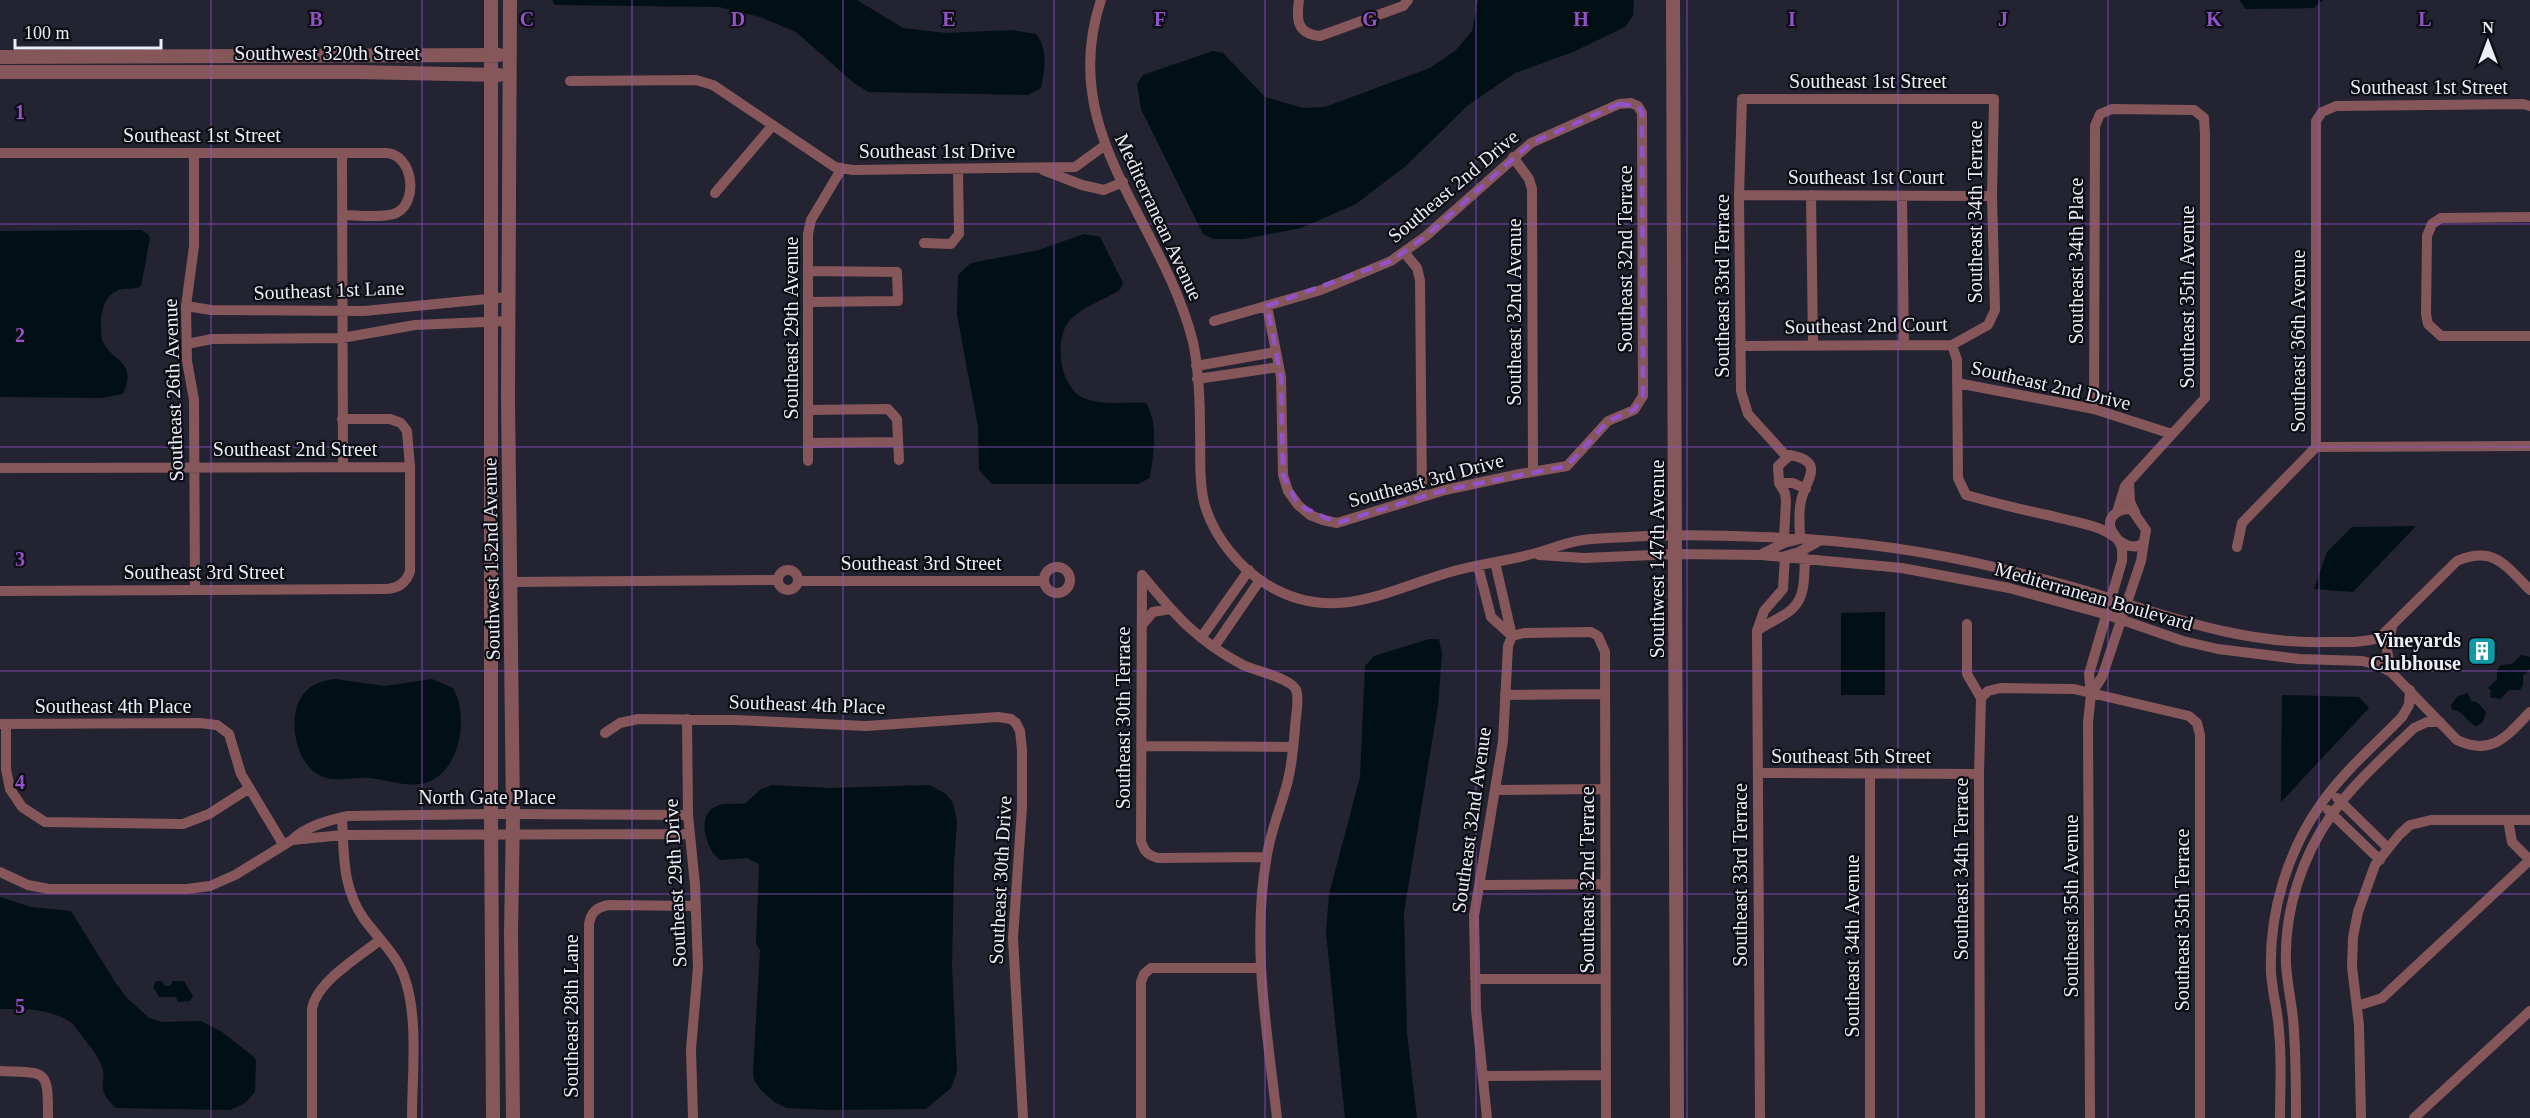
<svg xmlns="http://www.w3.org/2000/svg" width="2530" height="1118" font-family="'Times New Roman',serif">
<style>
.water{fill:#001014}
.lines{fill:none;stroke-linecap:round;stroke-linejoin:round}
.minor{stroke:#86575a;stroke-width:10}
.tertiary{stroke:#86575a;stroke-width:14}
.marked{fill:none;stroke:#9253ca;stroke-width:4.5;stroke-dasharray:12 8;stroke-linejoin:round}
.grid{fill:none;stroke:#9253ca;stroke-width:1.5;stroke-opacity:0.55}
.labels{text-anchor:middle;stroke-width:4.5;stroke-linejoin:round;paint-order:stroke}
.street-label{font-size:20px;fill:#ededf8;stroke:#0d0d14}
.poi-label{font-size:20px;font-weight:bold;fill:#ededf8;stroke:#0d0d14;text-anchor:end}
.grid-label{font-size:20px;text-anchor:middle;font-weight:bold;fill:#9253ca;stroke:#0d0d14;stroke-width:4.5;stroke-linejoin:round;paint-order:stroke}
</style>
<rect width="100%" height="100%" fill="#232332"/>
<path class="water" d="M552,0h305l46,28 43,5 66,-3 24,4c12,14 9,36 5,54l-13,7 -160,-3 -14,-9 -58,-51 -36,-15 -41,-10 -164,-2z
M1478,0h156l-1,16 -8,11 -52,25 -58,21 -48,33 -60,59 -51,39 -55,24 -57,11h-31l-10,-5 -62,-125 -4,-25 6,-9 70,-24 10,2 42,44 38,11 22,-1 105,-39 26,-18 16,-19z
M2239,0h84l-9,8 -68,1z
M141,230l7,4 2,4 -9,48c-6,4 -12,2 -19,3 -23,6 -22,32 -20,51 10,23 36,20 21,54l-22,4 -101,-1v-166z
M1084,234l16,3 23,46 -3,7c-13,8 -37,17 -48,28 -20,18 -13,72 14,81 20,7 40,2 60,4 13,20 7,52 4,75l-12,6h-146l-13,-14 -1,-43 -21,-112 1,-40 13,-12 68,-13z
M2416,526l-63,66 -39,-3 13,-37 25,-25z
M1885,612v83h-44v-82z
M1429,639h10l3,15 -4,51 -34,208 3,120 10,85h-72l-19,-186 3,-38 31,-117 5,-111 9,-10z
M2521,655l9,2v12l-7,7v9l-3,5h-11l-9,9 -10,-2 1,-7 -3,-2 9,-9v-9l4,-5 11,-1z
M335,679l50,7 47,-7 21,9c17,29 7,90 -33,96 -17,2 -33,-4 -50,-6 -13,-1 -25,2 -37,1 -31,-2 -43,-43 -37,-69 5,-20 19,-29 39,-31z
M2468,693l3,8 6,1 9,10 -3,10 -6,4c-10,-2 -13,-16 -25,-16l-1,-5 7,-9z
M2282,695l77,2 10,11 -88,94z
M772,785l58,3 100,-3 16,9 7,9 4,19 -3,43 -2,101 5,106 -6,16 -25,21 -99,1 -40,-2 -13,-6 -14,-13 -6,-9 -1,-9 7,-121 -4,-6 3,-80 -12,-6 -27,2c-14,-10 -25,-46 -3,-54 8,-4 20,-1 29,-3l15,-14z
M0,897l31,10 40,4 44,71 11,15 23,21 13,4 39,-1 21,11 31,24 3,5 -1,31 -10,11 -15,7 -114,-2c-23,-21 -7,-23 -15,-44 -5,-13 -20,-28 -28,-40 -21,-16 -48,-15 -73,-15z
M156,981h6l3,5h5l3,-5h11l9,15 -3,5 -12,1 -2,-5h-17l-6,-10z"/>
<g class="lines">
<path class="minor" d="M1101,0c-45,134 61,219 92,342 6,28 7,59 7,88 1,26 -2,54 6,79 10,30 34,59 60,75 67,42 123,5 188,-13 25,-7 52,-10 78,-17 17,-4 34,-12 51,-14 15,-2 30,-2 45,-3 44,-3 88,-2 133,0 80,2 168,14 246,33 37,9 75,19 111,31 70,22 134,43 208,41 19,0 36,1 53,-4l78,-77c37,-16 49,5 73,29
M1299,0c-3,20 -2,34 21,36l83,-30 5,-6
M570,81l126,-1 17,5 122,82 18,3 222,-3 29,-21
M0,153h386c26,1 33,46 12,59 -11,7 -42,3 -56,3
M194,153v93l-8,60 1,55 7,39 1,190
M342,153l1,314
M1513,157l16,22 3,10 1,283
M1043,170l39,15 22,5 19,-8
M715,193l58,-68
M1739,195l253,1
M1811,195l2,150
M1902,196l2,149
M2530,217l-89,1 -9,6 -5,12 -1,78 2,10 13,12h89
M924,243l27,1 8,-10 -1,-64
M1404,252l13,16 3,12 2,217
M808,271l89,1 1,29 -90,1
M186,306l25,4 153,1 144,-14
M1214,321l107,-31 70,-29 35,-25 105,-93 88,-39 12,-1 7,3 4,7 1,283 -9,14 -26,11 -41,45 -47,8 -75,16 -108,33 -14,-3 -13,-5 -12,-10 -10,-14 -5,-16 -2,-98 -14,-71
M187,344l25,-5 130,-1 73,-13 93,-4
M1952,345l5,15 1,118 8,17c29,8 57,15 86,21 21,6 47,8 64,22 8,7 19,13 28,4l2,-12 -14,-20c-11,-3 -26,5 -21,19 2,6 8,10 10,17 2,4 1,10 1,15l-33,113 2,20 -3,29 2,395
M1740,346l212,-1 36,-20 7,-15 -3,-114 2,-97h-252l-3,96 2,196 7,23 39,43
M1196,366l80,-14
M1197,379l82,-12
M1957,383l137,26 78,25
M2094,409l1,-283 5,-12 12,-5 82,1 10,8 1,16v264l-80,88 -8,26
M808,410l80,-1 9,10 2,41
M808,443l90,-1
M2316,447l214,-1
M808,461v-227l3,-14 31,-52
M0,468l410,-1
M1779,483h14l13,6
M2129,483l1,19 5,10
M2237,547l5,-24 74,-76v-326l6,-9 14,-6 187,-2 7,2
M1762,554l22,-11 16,-4c0,-12 -2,-26 1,-38 4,-21 26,-39 -11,-46l-12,11 1,17 6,10 1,8 -2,37
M1539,555l45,3 92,-4 85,1 141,13 107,20 99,27 75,26 35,8 81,10 63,2 16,4 13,7
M1478,566l13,51 21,19
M1044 580a13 13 0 1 1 26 0a13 13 0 1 1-26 0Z
M778 580a10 10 0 1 1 20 0a10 10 0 1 1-20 0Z
M1142,575c32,39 55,66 101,90 13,6 48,13 53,25 3,7 1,19 0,27 -2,21 -3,43 -8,63 -6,25 -17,49 -21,75 -16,88 0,175 10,263
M1142,575l-1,266c3,10 6,14 17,17l108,-1
M799,581h245
M510,582l268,-2
M0,591l384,-2c13,0 22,-5 26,-18v-104l-3,-36 -6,-8 -11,-4h-48
M1967,624v50l14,24 -2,76 1,344
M1142,625l11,-13 17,-3
M2392,627l-5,23 4,22 66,68c35,17 51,-5 73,-28
M1757,631c10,-8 29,-15 36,-23 13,-12 11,-34 12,-50
M1512,636l12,-3 67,-1 7,4 7,16 1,466
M1201,638l48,-68
M1214,647l46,-67
M2091,694l11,-17 39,-116 3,-19
M1505,695l100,-1
M1981,698l7,-7 12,-3 74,1 115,27 8,7 3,12v383
M687,719l1,96 7,70 3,82 -7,82 2,69
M0,724l199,-1 18,2 12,9 12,40 42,70
M6,724v45l4,20 12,18 23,15 138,2 26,-10 39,-25
M605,733l15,-10 18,-4 97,1 131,6 132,-9 13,2 5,4 4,8 2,19v58l-9,130 10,180
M1141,746l152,1
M1758,773l221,1
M1870,774v344
M1495,790l110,-1
M2337,798l51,50
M2328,810l52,50
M342,818c2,36 0,70 22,101 14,19 32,35 40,57 15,41 8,98 8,142
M2508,820l4,22 18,18
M292,840l51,-5 346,-1
M0,872l28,13 21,4h138l23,-3 25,-11 57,-35c14,-14 37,-20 56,-24l143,-2 197,1
M1479,885l126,-1
M1475,979h130
M2357,1006l25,-8 148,-138
M0,1071c47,2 48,-3 48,47
M1483,1076l122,-1
M312,1118v-109c4,-27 47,-52 68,-69
M589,1118v-194c2,-12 8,-17 20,-19l87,1
M1141,1118v-136l3,-8 7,-6h109
M1487,1118l-11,-108 -2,-94 29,-175 5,-95 4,-10 -17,-74
M1760,1118l-3,-487 7,-20 19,-22 2,-33 14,-4 20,-11
M2280,1118c0,-29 2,-58 -1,-87 -1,-20 -7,-39 -8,-59 -2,-59 16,-120 50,-168 22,-32 54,-59 81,-87l7,-12 1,-15
M2296,1118c0,-33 0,-67 -3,-100 -2,-18 -6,-36 -7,-54 -2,-53 16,-108 46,-150 23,-32 54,-59 82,-86l13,-6h13
M2361,1118l-2,-93 -7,-58 1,-30 5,-25 17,-47 24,-30 11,-10 21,-5h99
M2414,1118l116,-107"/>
<path class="tertiary" d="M491,0v814l2,304
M510,0l-2,398 5,417 -2,118 2,185
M1673,0l4,1118
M0,57l499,-2
M0,72h357l142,3"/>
</g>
<path class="marked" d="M1619,104l19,2 4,7 1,283 -9,14 -26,11 -41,45 -122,24 -108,33 -39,-18 -15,-30 -2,-98 -14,-71 124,-45 35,-25 105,-93z"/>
<path class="grid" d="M211,0v1118M422,0v1118M632,0v1118M843,0v1118M1054,0v1118M1265,0v1118M1476,0v1118M1687,0v1118M1898,0v1118M2108,0v1118M2319,0v1118M0,224h2530M0,447h2530M0,671h2530M0,894h2530"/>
<defs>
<g id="building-square" transform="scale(1.5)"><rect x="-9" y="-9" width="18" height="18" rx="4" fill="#0f9aa8" stroke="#0d0d14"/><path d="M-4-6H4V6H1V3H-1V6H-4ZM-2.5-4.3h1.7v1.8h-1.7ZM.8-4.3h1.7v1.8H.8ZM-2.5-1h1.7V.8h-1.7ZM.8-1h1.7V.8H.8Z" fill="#fff"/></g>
</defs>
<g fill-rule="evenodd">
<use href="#building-square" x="2482" y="651"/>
</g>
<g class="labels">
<g class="street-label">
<text x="327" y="60">Southwest 320th Street</text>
<text x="1868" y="88">Southeast 1st Street</text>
<text x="2429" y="94">Southeast 1st Street</text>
<text x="202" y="142">Southeast 1st Street</text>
<text x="937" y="158">Southeast 1st Drive</text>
<text x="1866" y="184">Southeast 1st Court</text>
<text transform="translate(1453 186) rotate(-40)" y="7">Southeast 2nd Drive</text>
<text transform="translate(1975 212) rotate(-90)" y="7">Southeast 34th Terrace</text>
<text transform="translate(1159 217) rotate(65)" y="7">Mediterranean Avenue</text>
<text transform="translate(1625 259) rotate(-90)" y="7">Southeast 32nd Terrace</text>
<text transform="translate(2076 261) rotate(-90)" y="7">Southeast 34th Place</text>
<text transform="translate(1722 286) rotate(-90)" y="7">Southeast 33rd Terrace</text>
<text transform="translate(329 290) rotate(-2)" y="7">Southeast 1st Lane</text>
<text transform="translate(2187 297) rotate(-90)" y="7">Southeast 35th Avenue</text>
<text transform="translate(1514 312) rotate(-90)" y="7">Southeast 32nd Avenue</text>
<text transform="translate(1866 325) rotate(-1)" y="7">Southeast 2nd Court</text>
<text transform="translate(791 328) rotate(-90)" y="7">Southeast 29th Avenue</text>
<text transform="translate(2298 341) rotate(-90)" y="7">Southeast 36th Avenue</text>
<text transform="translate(2051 385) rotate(13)" y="7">Southeast 2nd Drive</text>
<text transform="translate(173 390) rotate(-92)" y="7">Southeast 26th Avenue</text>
<text x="295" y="456">Southeast 2nd Street</text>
<text transform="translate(1426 480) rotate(-15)" y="7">Southeast 3rd Drive</text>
<text transform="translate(491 559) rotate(-91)" y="7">Southwest 152nd Avenue</text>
<text transform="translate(1657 559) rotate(-90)" y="7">Southwest 147th Avenue</text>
<text x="921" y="570">Southeast 3rd Street</text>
<text x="204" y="579">Southeast 3rd Street</text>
<text transform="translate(2094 596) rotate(16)" y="7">Mediterranean Boulevard</text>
<text transform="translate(807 704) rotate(2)" y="7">Southeast 4th Place</text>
<text x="113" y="713">Southeast 4th Place</text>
<text transform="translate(1123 718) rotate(-90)" y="7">Southeast 30th Terrace</text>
<text x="1851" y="763">Southeast 5th Street</text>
<text x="487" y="804">North Gate Place</text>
<text transform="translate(1471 820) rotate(-82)" y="7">Southeast 32nd Avenue</text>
<text transform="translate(1961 869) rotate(-90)" y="7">Southeast 34th Terrace</text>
<text transform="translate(1740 875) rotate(-90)" y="7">Southeast 33rd Terrace</text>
<text transform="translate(1000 880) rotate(-87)" y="7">Southeast 30th Drive</text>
<text transform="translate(1587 880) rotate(-90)" y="7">Southeast 32nd Terrace</text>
<text transform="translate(675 883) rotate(-93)" y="7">Southeast 29th Drive</text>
<text transform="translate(2071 906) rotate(-90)" y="7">Southeast 35th Avenue</text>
<text transform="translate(2182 920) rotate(-90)" y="7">Southeast 35th Terrace</text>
<text transform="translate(1852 946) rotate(-90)" y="7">Southeast 34th Avenue</text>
<text transform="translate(571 1016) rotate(-90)" y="7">Southeast 28th Lane</text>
</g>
<g class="poi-label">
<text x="2461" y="647">Vineyards<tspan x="2461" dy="23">Clubhouse</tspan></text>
</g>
</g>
<g class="grid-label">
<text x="316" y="26">B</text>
<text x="527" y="26">C</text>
<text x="738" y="26">D</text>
<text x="949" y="26">E</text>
<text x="1160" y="26">F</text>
<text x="1370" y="26">G</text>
<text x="1581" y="26">H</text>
<text x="1792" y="26">I</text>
<text x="2003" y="26">J</text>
<text x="2214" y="26">K</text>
<text x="2425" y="26">L</text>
<text x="20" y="119">1</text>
<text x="20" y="342">2</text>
<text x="20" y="566">3</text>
<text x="20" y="789">4</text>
<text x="20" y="1013">5</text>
</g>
<g transform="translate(2488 42)" stroke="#0d0d14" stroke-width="4.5" paint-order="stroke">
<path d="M0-4.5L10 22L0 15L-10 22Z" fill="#ededf8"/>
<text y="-9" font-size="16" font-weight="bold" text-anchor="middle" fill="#ededf8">N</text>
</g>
<path d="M15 39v9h146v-9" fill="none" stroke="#ededf8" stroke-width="3"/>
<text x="24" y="39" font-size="18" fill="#ededf8" stroke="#0d0d14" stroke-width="4.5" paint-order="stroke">100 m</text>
</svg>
